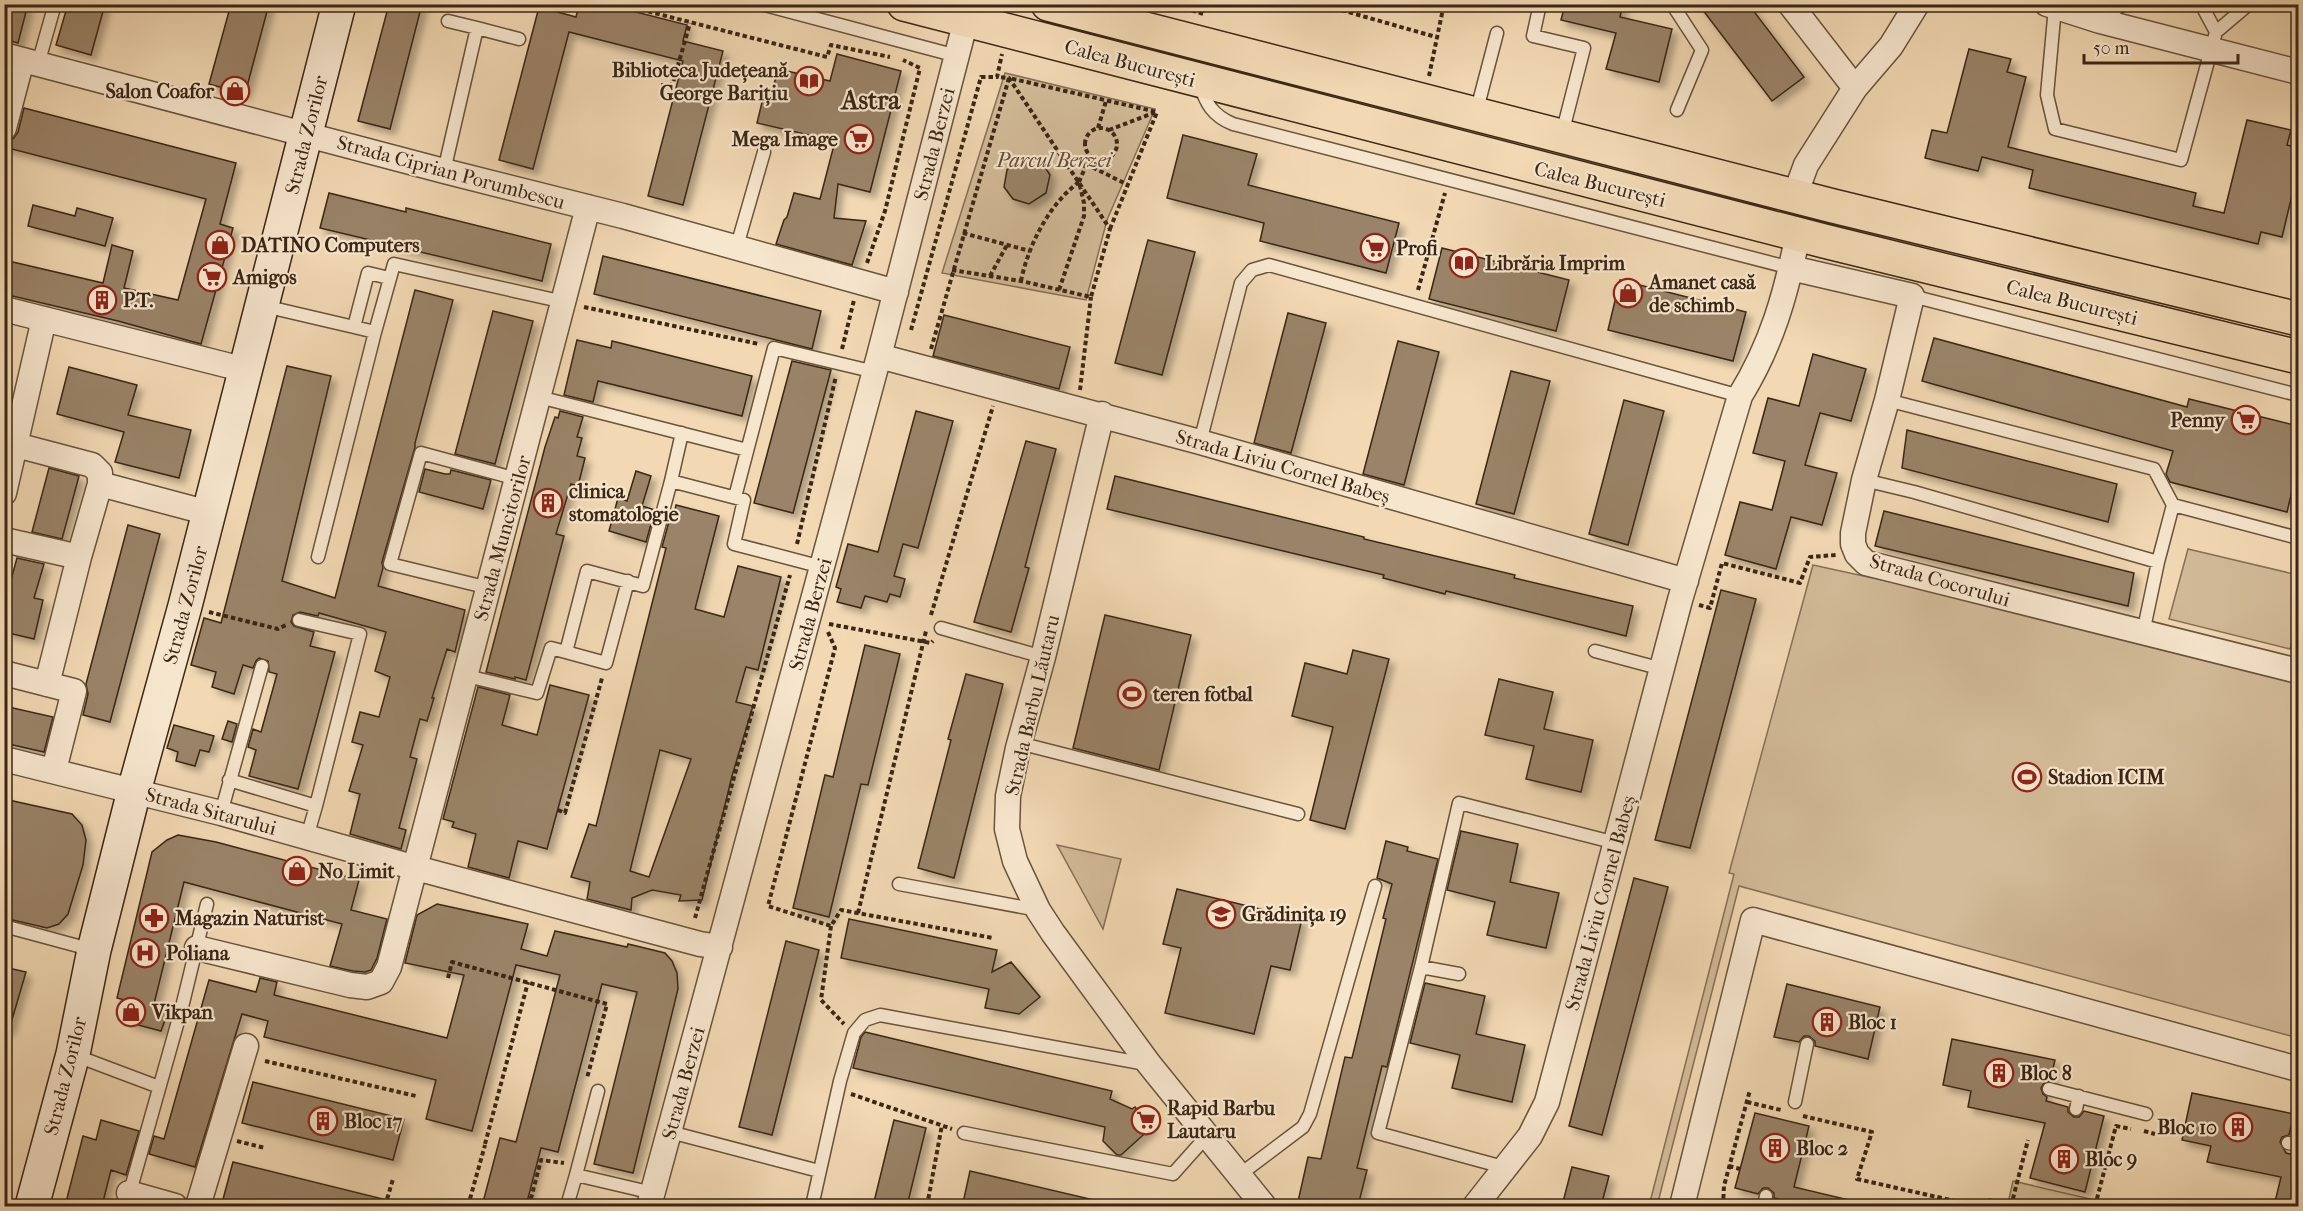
<svg xmlns="http://www.w3.org/2000/svg" width="2303" height="1211" font-family="'IM FELL French Canon',serif">
<style>
.green{fill:#d3bb99;stroke:#877057;stroke-width:1.5}
.building{fill:#9a8368;stroke:#3b2615;stroke-width:1.5;fill-rule:evenodd;filter:url(#shadow)}
.lines{fill:none;stroke-linecap:round;stroke-linejoin:round}
.lane-casing{stroke:#69533d;stroke-width:15}
.street-casing{stroke:#69533d;stroke-width:27}
.secondary-casing{stroke:#3b2615;stroke-width:36}
.primary-casing{stroke:#3b2615;stroke-width:36}
.path{stroke:#3b2615;stroke-width:4;stroke-dasharray:4.5 3;stroke-linecap:butt}
.lane{stroke:#f7e6ce;stroke-width:12}
.street{stroke:#f7e6ce;stroke-width:24}
.secondary{stroke:#f7e6ce;stroke-width:33}
.primary{stroke:#f2d9b4;stroke-width:33}
.labels{text-anchor:middle;stroke-width:4.5;stroke-linejoin:round;paint-order:stroke}
.street-label{font-size:20px;fill:#3b2615;stroke:#f7e6ce}
.poi-label{font-size:20px;font-weight:bold;fill:#3b2615;stroke:#f7e6ce;text-anchor:start}
.park-label{font-size:20px;font-style:italic;fill:#614b36;stroke:#f7e6ce}
.district-label{font-size:26px;font-weight:bold;fill:#3b2615;stroke:#f7e6ce}
</style>
<defs>
<filter id="shadow"><feDropShadow dx="5.5" dy="5.5" stdDeviation="3" flood-color="#0004"/></filter>
</defs>
<rect width="100%" height="100%" fill="#f2d9b4"/>
<filter id="stains"><feTurbulence type="fractalNoise" baseFrequency=".00333" numOctaves="4"/><feColorMatrix values="0 0 0 0 .2 0 0 0 0 .09 0 0 0 0 .02 0 0 0 .5 -.17"/></filter>
<radialGradient id="worn" r=".72"><stop offset=".6" stop-color="#630" stop-opacity="0"/><stop offset="1" stop-color="#630" stop-opacity=".3"/></radialGradient>
<path class="green" d="M1005,73l150,36 -48,111 -21,80 -144,-27z
M2188,549l110,26v44l-8,30 -121,-30z
M1813,565l188,41 297,76v356l-559,-152 -82,320h-8l85,-332 -5,-1z
M1057,845l64,14 -18,70z
M2013,1181l86,20 -1,5h-111l2,-7 19,4z"/>
<path class="building" d="M4,4h24l-10,39 -14,-4z
M68,4h37l-14,51 -35,-10z
M231,4h38l-24,90 -36,-10z
M389,4h33l-32,125 -32,-8z
M579,4h26l82,21 -4,16 40,10 -40,154 -35,-9 35,-135 -114,-29 -36,137 -34,-9 40,-153 37,10z
M1565,4h58l-3,13 52,12 -13,53 -53,-13 10,-36 -55,-13z
M1699,5h50l55,72 -32,24z
M1969,49l42,10 -4,13 19,5 -18,70 188,46 -3,13 31,7 23,-93 44,10 -4,15 11,3v22l-16,67 -21,-5 -3,12 -229,-56 4,-18 -51,-13 -4,14 -53,-13 7,-28 15,3z
M837,54l64,17 -31,121 -32,-8 -4,34 32,3 -14,44 -76,-21 8,-24 3,-3 7,-24 26,6 15,-58 -78,-18 7,-29 7,2 7,-27 52,12z
M24,108l212,55 -16,61 13,4 -32,116 -83,-23 -114,-27v-34l99,23 9,-38 21,6 -9,37 54,12 28,-101 -202,-52 1,-5 9,-4 4,-6z
M1183,135l74,19 -9,31 151,38 -13,50 -126,-32 4,-18 -97,-25z
M1021,157l20,4 9,14 -4,18 -17,11 -16,-5 -9,-12 3,-17z
M329,193l77,19v-4l145,36 -9,37 -222,-53z
M33,205l42,11 2,-8 36,10 -8,28 -77,-20z
M1148,240l47,12 -33,123 -47,-12z
M1442,248l127,32 -13,51 -127,-32z
M603,256l218,55 -9,38 -218,-55z
M1620,280l126,32 -13,49 -125,-31z
M415,290l38,10 -38,143v4l-33,115 1,6 -5,18 87,24 -10,42 -8,-3 -15,49h2l-7,23 -7,-2 -10,38 7,2 -18,69 7,2 -5,19 -51,-15 10,-40 -11,-3 14,-46 -11,-3 8,-30 19,5 11,-40 -15,-6 11,-39 -67,-19 -1,3 -18,-4 -7,3 -2,7 3,4 20,6 -4,14 25,6 -37,137 -49,-13 7,-26 -8,-3 5,-18 8,3 16,-58 -8,-2 -1,-11 -9,-3 -3,3 -3,7 -10,-3 -9,29 -22,-7 4,-15 -25,-7 13,-47 17,5 66,-257 44,10 -49,205 53,17z
M493,311l40,10 -38,143 -40,-10z
M1288,313l38,10 -35,130 -37,-10z
M944,315l126,32 -11,42 -126,-33z
M1934,338l253,69 2,-8 109,27v40l-11,46 -117,-30 -4,-8 7,-23 -251,-70z
M577,340l34,8 1,-7 140,35 -10,40 -144,-35 -5,21 -29,-7z
M1398,341l41,11 -35,133 -41,-11z
M1813,354l53,15 -15,52 -31,-8 -15,52 32,8 -15,52 -31,-8 -15,52 -51,-14 15,-53 32,8 13,-49 -32,-8 15,-55 31,8z
M792,361l39,9 -38,143 -39,-10z
M69,367l68,18 -9,30 63,15 -12,48 -64,-16 9,-30 -67,-18z
M1511,371l39,10 -36,133 -38,-10z
M1624,400l40,11 -36,134 -39,-11z
M560,411l23,6 -6,20 5,1 -5,18 8,2 -7,28 -7,-2 -15,50 8,2 -38,144 -11,-3v2l-29,-7 59,-225 10,-30 3,1z
M916,411l37,10 -35,127 -15,-4 -9,32 11,3 -5,18 -10,-3 -3,8 -22,-6 -4,12 -24,-6 4,-13 -5,-2 12,-43 30,8z
M1907,430l210,54 -9,38 -206,-54z
M1026,441l30,8 -31,118 4,1 -18,64 -37,-10z
M49,468l30,8 -17,63 -30,-7z
M425,469l20,5h5l1,-4 40,10 -8,29 -64,-17z
M636,471l15,5 -9,30 13,4 -9,32 -37,-11 9,-33 9,3z
M1115,476l249,61v2l151,36 -1,3 119,28 -7,30 -180,-45 -1,3 -62,-16 1,-3 -277,-66z
M676,505l43,11 -24,93 29,8 14,-51 43,11 -23,93 -12,-3 -10,35 17,4 -21,70 -30,124 -23,1 2,-6 -29,-5 -20,8 -1,12 -44,-11 3,-17 -19,-5 18,-53 7,2 70,-278 -4,-1 9,-33 3,1zM660,750l31,9 -42,118 -19,-6z
M1884,511l250,62 -6,33 -253,-60z
M128,525l32,9 -50,188 -27,-7 5,-21 -2,-10z
M17,558l27,6 -10,34 9,2 -9,39 -30,-7v-42l4,1z
M1721,590l35,9 -66,249 -35,-8z
M1105,615l86,20 -32,135 -86,-22z
M865,645l35,9 -32,131 -7,-1 -32,133 -36,-9 32,-133 8,2z
M1353,650l36,9 -44,170 -35,-9 23,-93 -41,-11 13,-53 42,11z
M966,674l37,10 -49,194 -36,-10 33,-128 -3,-1z
M1499,679l54,13 -9,37 49,11 -12,52 -55,-13 8,-33 -49,-11z
M550,685l39,10 -42,154 -29,-8 -9,37 -41,-11 8,-33 -24,-7 2,-5 -11,-3 35,-132 32,8 -8,30 35,10z
M4,706l49,11 -9,35 -40,-9z
M228,721l9,3 -5,18 -10,-3z
M174,725l40,11 -5,16 -9,-2 -5,16 -19,-5 2,-9 -11,-4z
M4,799l68,15 10,11 4,15 -3,25 -15,49 -9,10 -12,4 -43,-10z
M1461,831l57,13 -8,38 49,11 -13,55 -59,-13 8,-33 -48,-12z
M178,835l38,7 143,38 -8,30 36,9 -10,39 -6,12 -6,2 -12,-1 -23,-5 12,-42 -158,-42 -31,126 15,4 -7,19 -34,-9 5,-20 -15,-4 35,-146 15,-12z
M1386,841l22,6 -1,4 31,8 -51,208 -5,-1 -25,102 10,2 -9,36h-61l11,-49 13,2 24,-102 7,1 34,-139 -3,-1 9,-34 -15,-6z
M1634,878l34,9 -66,248 -33,-9z
M1177,889l125,30 -12,51 -19,-4 -17,68 -89,-21 16,-65 -18,-4z
M437,904l91,20 -7,25 26,7 8,-25 72,16 1,-3 37,9 7,8 5,12 1,16 -45,184 -39,-9 43,-172 -35,-8 -44,168 -17,-4 -15,58h-44l18,-68 16,4 44,-167 -44,-10 -44,166 -46,-12 10,-39 -172,-43 4,-16 -26,-7 -47,153 -46,-13 5,-18 10,3 45,-159 47,12 4,-14 17,4 -3,13 173,43 17,-63 -59,-12 12,-48z
M849,919l148,31 -5,22 19,-10 29,35 -21,17 -34,-6 4,-19 -148,-31z
M786,941l33,9 -47,185 -33,-8z
M4,967l22,5 -17,58 -5,-1z
M1425,983l60,13 -9,38 49,11 -13,57 -60,-14 8,-33 -50,-12z
M1787,984l93,23 -12,52 -53,-13v-5l-6,-5h-5l-5,6 -25,-5z
M865,1032l247,59 -2,8 22,10 3,-2 17,20 -31,28h-4l-14,-14 2,-14 -252,-59 8,-31z
M1952,1039l103,21 -5,21 -6,2 -3,5 2,6 4,3 -1,4 22,6v5l6,5h5l5,-6 20,5 -19,76 -55,-14 15,-55 -77,-16 3,-16 -28,-6z
M253,1082l151,37 -11,41 -151,-37z
M2192,1093l102,21 -5,21 -7,2 -2,5 6,11 12,3v50h-24l7,-29 -74,-15 4,-16 -29,-6z
M1755,1113l54,13 -15,61 55,13 -1,6h-56l1,-3 -19,-5v-5l-6,-5h-5l-5,6 -23,-6z
M101,1120l38,11 -13,44 -15,-5 -9,36h-37l18,-70 13,4z
M894,1120l32,8 -19,78h-34z
M233,1162l154,38 -1,6h-148l-16,-3z
M1572,1167l37,9 -8,30h-39z
M970,1171l124,29 -1,6h-113l-17,-3z"/>
<g class="lines">
<g class="lane-casing">
<path id="lane" d="M761,4l196,52
M1540,4l-7,32 51,12 -22,86
M1672,4l30,46 -25,60
M2201,4l15,28
M2055,7l-8,88 8,34 126,31 35,-128 33,-28
M448,21l29,7
M2100,21l23,-17
M38,64l17,-60
M1200,83c5,20 13,33 33,41l558,144
M1476,113l21,-80
M444,171l33,-143 42,11
M737,246l27,-94
M1912,296l386,99
M264,306l90,21
M375,332l19,-68 170,38
M539,397l208,53
M1887,400l267,69 19,36 -15,57 -15,71
M1200,442l41,-159 11,-13 17,-5 471,131
M1864,480l50,12 244,70
M671,481l11,-48
M735,497l39,-149 101,24
M2173,505l125,33
M318,557l57,-225 -21,-5 14,-54 21,5
M489,588l-99,-24 31,-111 96,26
M299,620l61,14 -44,172
M941,628l102,29
M1595,651l67,18
M566,652l21,-81 56,15 28,-105 73,19 -10,44 88,23
M467,676l70,17 14,-45 55,15 22,-82
M1019,743l279,71
M229,780l87,26 -9,31
M221,813l41,-147
M899,884l139,26
M4,926l89,24
M1421,967l38,7
M74,1055l85,32
M2049,1089l97,25
M598,1091l-22,84 77,18
M1795,1102l12,-58
M2076,1109l3,-13
M670,1132l149,39
M964,1133l209,41 33,-37
M2288,1143l10,2
M1507,1168l-129,-35 43,-166 38,-164 157,40
M1238,1176l65,-49 7,-13 65,-228
M126,1206l56,-199 25,-103
M567,1206l9,-31
M812,1206l28,-125 14,-48 11,-13 15,-5 266,49
M1764,1206l2,-10"/>
</g>
<g class="street-casing">
<path id="street" d="M1790,4l65,84
M2047,4l53,17 198,51
M4,55l440,116 179,45 273,76
M4,128l18,-68
M1795,195l11,-30 49,-77 36,-42 26,-42
M1791,268l121,28 -25,104 -23,80 -11,53v11l4,10 9,9 432,108
M4,309l242,61
M879,356l321,86 486,139
M1102,414l-59,243 -25,91 -10,48 -1,33 8,32 23,49 15,23 96,131 115,142
M100,484l109,29
M4,493l40,-174
M4,540l75,17 21,-73v-11l-8,-8 -76,-20
M4,673l70,18 -20,79
M47,684l32,-127
M4,759l217,54 195,55 284,76 20,3
M197,948l153,37 17,2 14,-5 8,-15 199,-760
M129,1193l46,13
M198,1206l48,-160
M649,1206l230,-850 87,-336
M1475,1206l55,-70 17,-34 133,-502 60,-204c32,-52 46,-102 58,-162
M1682,1206l71,-286 545,149"/>
</g>
<g class="secondary-casing">
<path id="secondary" d="M32,1206l41,-152 21,-104 40,-159 51,-185 154,-602"/>
</g>
<g class="primary-casing">
<path id="primary" d="M904,4l920,237 474,116
M1048,4l785,202 465,113"/>
</g>
<path class="path" d="M619,4l208,53 4,-12 59,12
M1170,4l34,10
M1320,4l116,33
M1429,76l15,-72
M661,85l8,1 4,-3 17,-60
M1085 144a16 16 0 1 1 32 0a16 16 0 1 1-32 0Z
M1098,128l8,-27
M1109,130l47,-18
M1086,164l42,21
M1079,182l11,-26
M1110,229l47,-117
M963,233l67,18
M867,263l18,-52 35,-143 -17,-8
M952,270l69,11 70,16 19,-68 -101,-151 -12,-1
M990,276l17,-31
M1021,281c7,-35 28,-77 58,-99l5,21v13l-25,74
M1418,290l27,-97
M584,307l175,37
M911,330l70,-253h16l5,-23
M842,349l12,-49
M931,349l78,-271 148,34
M1080,390l11,-93
M797,544l39,-168
M1699,605l11,3 12,-45 78,20 10,-26 26,-2
M209,612l69,17 8,-4
M931,615l62,-209
M829,624l102,19 2,-2
M828,632l7,16 -67,258 63,20 10,-16 152,28
M558,810l7,3 37,-135
M858,913l68,-282
M695,918l95,-343
M831,926l-10,74 23,24
M448,978l4,-16 155,42 -20,74
M265,1061l151,35
M851,1094l101,35
M1747,1102l34,8
M1803,1116l69,16 -15,47 120,27
M2144,1131l11,3
M237,1141l28,7
M485,1144l43,-162
M1729,1166l11,3
M385,1206l8,-27
M468,1206l17,-61
M529,1206l12,-46 23,3
M927,1206l15,-81
M1723,1206l1,-20 26,-96
M2011,1206l17,-66
M2095,1206l21,-80 15,3"/>
<use href="#lane" class="lane"/>
<use href="#street" class="street"/>
<use href="#secondary" class="secondary"/>
<use href="#primary" class="primary"/>
</g>
<defs>
<g id="library-ring" transform="scale(1.5)"><circle r="9.5" fill="#f7e6ce" stroke="#8f2418" stroke-width="1.5"/><path d="M-6-4Q-3-5.5-.7-3.5V5Q-3 3-6 4ZM6-4Q3-5.5 .7-3.5V5Q3 3 6 4Z" fill="#8f2418"/></g>
<g id="shop-ring" transform="scale(1.5)"><circle r="9.5" fill="#f7e6ce" stroke="#8f2418" stroke-width="1.5"/><path d="M-5-2.5h2.3a2.7 3.5 0 0 1 5.4 0H5L5.5 6h-11ZM-1.5-2.5h3a1.5 2.3 0 0 0-3 0Z" fill="#8f2418"/></g>
<g id="supermarket-ring" transform="scale(1.5)"><circle r="9.5" fill="#f7e6ce" stroke="#8f2418" stroke-width="1.5"/><path d="M-6-5.5h2.5l.6 2H6L4.5 2H-2.5L-4.4-4H-6ZM-1.5 3.2a1.3 1.3 0 1 0 .1 0ZM3 3.2a1.3 1.3 0 1 0 .1 0Z" fill="#8f2418"/></g>
<g id="building-ring" transform="scale(1.5)"><circle r="9.5" fill="#f7e6ce" stroke="#8f2418" stroke-width="1.5"/><path d="M-4-6H4V6H1V3H-1V6H-4ZM-2.5-4.3h1.7v1.8h-1.7ZM.8-4.3h1.7v1.8H.8ZM-2.5-1h1.7V.8h-1.7ZM.8-1h1.7V.8H.8Z" fill="#8f2418"/></g>
<g id="stadium-ring" transform="scale(1.5)"><circle r="9.5" fill="#f7e6ce" stroke="#8f2418" stroke-width="1.5"/><path d="M0-5a6.5 5 0 1 0 0 10a6.5 5 0 1 0 0-10ZM-3.5-1.8h7v3.6h-7Z" fill="#8f2418"/></g>
<g id="school-ring" transform="scale(1.5)"><circle r="9.5" fill="#f7e6ce" stroke="#8f2418" stroke-width="1.5"/><path d="M0-5L7-2L0 1L-7-2ZM-4 1L0 2.5L4 1V4Q0 6-4 4Z" fill="#8f2418"/></g>
<g id="pharmacy-ring" transform="scale(1.5)"><circle r="9.5" fill="#f7e6ce" stroke="#8f2418" stroke-width="1.5"/><path d="M-2-6h4v4h4v4h-4v4h-4v-4h-4v-4h4Z" fill="#8f2418"/></g>
<g id="hospital-ring" transform="scale(1.5)"><circle r="9.5" fill="#f7e6ce" stroke="#8f2418" stroke-width="1.5"/><path d="M-5-5h3v3.5h4V-5h3V5h-3V1.5h-4V5h-3Z" fill="#8f2418"/></g>
</defs>
<g fill-rule="evenodd">
<use href="#library-ring" x="809" y="81"/>
<use href="#shop-ring" x="235" y="91"/>
<use href="#supermarket-ring" x="859" y="139"/>
<use href="#shop-ring" x="220" y="245"/>
<use href="#supermarket-ring" x="1375" y="248"/>
<use href="#library-ring" x="1464" y="263"/>
<use href="#supermarket-ring" x="212" y="277"/>
<use href="#shop-ring" x="1628" y="293"/>
<use href="#building-ring" x="102" y="300"/>
<use href="#supermarket-ring" x="2246" y="420"/>
<use href="#building-ring" x="548" y="503"/>
<use href="#stadium-ring" x="1132" y="694"/>
<use href="#stadium-ring" x="2027" y="777"/>
<use href="#shop-ring" x="297" y="871"/>
<use href="#school-ring" x="1221" y="914"/>
<use href="#pharmacy-ring" x="154" y="918"/>
<use href="#hospital-ring" x="145" y="953"/>
<use href="#shop-ring" x="131" y="1012"/>
<use href="#building-ring" x="1827" y="1022"/>
<use href="#building-ring" x="1999" y="1073"/>
<use href="#supermarket-ring" x="1146" y="1120"/>
<use href="#building-ring" x="323" y="1121"/>
<use href="#building-ring" x="2238" y="1127"/>
<use href="#building-ring" x="1775" y="1148"/>
<use href="#building-ring" x="2064" y="1159"/>
</g>
<g class="labels">
<g class="street-label">
<text transform="translate(1130 63) rotate(15)" y="7">Calea București</text>
<text transform="translate(306 135) rotate(-76)" y="7">Strada Zorilor</text>
<text transform="translate(934 144) rotate(-76)" y="7">Strada Berzei</text>
<text transform="translate(451 172) rotate(15)" y="7">Strada Ciprian Porumbescu</text>
<text transform="translate(1600 184) rotate(14)" y="7">Calea București</text>
<text transform="translate(2072 302) rotate(14)" y="7">Calea București</text>
<text transform="translate(1283 466) rotate(16)" y="7">Strada Liviu Cornel Babeș</text>
<text transform="translate(502 538) rotate(-75)" y="7">Strada Muncitorilor</text>
<text transform="translate(1940 580) rotate(16)" y="7">Strada Cocorului</text>
<text transform="translate(185 605) rotate(-75)" y="7">Strada Zorilor</text>
<text transform="translate(810 614) rotate(-75)" y="7">Strada Berzei</text>
<text transform="translate(1032 705) rotate(-77)" y="7">Strada Barbu Lăutaru</text>
<text transform="translate(211 811) rotate(15)" y="7">Strada Sitarului</text>
<text transform="translate(1600 903) rotate(-75)" y="7">Strada Liviu Cornel Babeș</text>
<text transform="translate(65 1076) rotate(-76)" y="7">Strada Zorilor</text>
<text transform="translate(683 1083) rotate(-75)" y="7">Strada Berzei</text>
</g>
<g class="poi-label">
<text x="788" y="77" text-anchor="end">Biblioteca Județeană<tspan x="788" dy="23">George Barițiu</tspan></text>
<text x="214" y="98" text-anchor="end">Salon Coafor</text>
<text x="838" y="146" text-anchor="end">Mega Image</text>
<text x="241" y="252">DATINO Computers</text>
<text x="1396" y="255">Profi</text>
<text x="1485" y="270">Librăria Imprim</text>
<text x="233" y="284">Amigos</text>
<text x="1649" y="289">Amanet casă<tspan x="1649" dy="23">de schimb</tspan></text>
<text x="123" y="307">P.T.</text>
<text x="2225" y="427" text-anchor="end">Penny</text>
<text x="569" y="498">clinica<tspan x="569" dy="23">stomatologie</tspan></text>
<text x="1153" y="701">teren fotbal</text>
<text x="2048" y="784">Stadion ICIM</text>
<text x="318" y="878">No Limit</text>
<text x="1242" y="921">Grădinița 19</text>
<text x="175" y="925">Magazin Naturist</text>
<text x="166" y="960">Poliana</text>
<text x="152" y="1019">Vikpan</text>
<text x="1848" y="1029">Bloc 1</text>
<text x="2020" y="1080">Bloc 8</text>
<text x="1167" y="1115">Rapid Barbu<tspan x="1167" dy="23">Lautaru</tspan></text>
<text x="344" y="1128">Bloc 17</text>
<text x="2217" y="1134" text-anchor="end">Bloc 10</text>
<text x="1796" y="1155">Bloc 2</text>
<text x="2085" y="1166">Bloc 9</text>
</g>
<g class="park-label">
<text x="1054" y="167">Parcul Berzei</text>
</g>
<g class="district-label">
<text x="871" y="109">Astra</text>
</g>
</g>
<rect width="2303" height="1211" fill="none" stroke="#f2d9b4" stroke-width="24"/>
<rect x="6" y="6" width="2291" height="1199" fill="none" stroke="#3b2615" stroke-width="3"/>
<rect x="12" y="12" width="2279" height="1187" fill="none" stroke="#3b2615" stroke-width="1.5"/>
<path d="M2084 54v9h154v-9" fill="none" stroke="#3b2615" stroke-width="3"/>
<text x="2093" y="54" font-size="18" fill="#3b2615" stroke="#f7e6ce" stroke-width="4.5" paint-order="stroke">50 m</text>
<rect width="100%" height="100%" filter="url(#stains)"/>
<rect width="100%" height="100%" fill="url(#worn)"/>
</svg>
